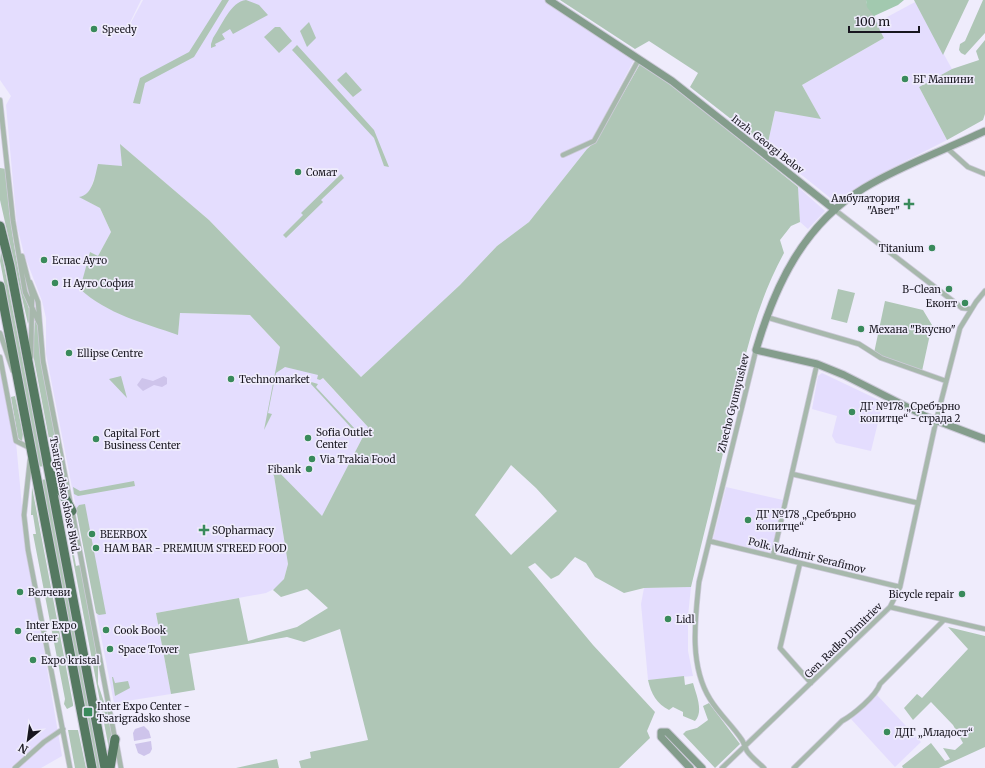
<svg xmlns="http://www.w3.org/2000/svg" width="985" height="768" font-family="Merriweather,serif">
<style>
.built{fill:#e4ddfe}
.green{fill:#afc6b6;fill-rule:evenodd}
.forest{fill:#a2c9af}
.water{fill:#cec4eb}
.lines{fill:none;stroke-linecap:round;stroke-linejoin:round}
.street-casing{stroke:#cdcad9;stroke-width:6}
.secondary-casing{stroke:#cdcad9;stroke-width:9}
.highway-casing{stroke:#cdcad9;stroke-width:11}
.street{stroke:#a7b8ac;stroke-width:4.5}
.secondary{stroke:#849d8c;stroke-width:7}
.highway{stroke:#557961;stroke-width:9}
.poi-dot{fill:#398a5b;stroke:#efecfc;stroke-width:1.5}
.labels{text-anchor:middle;stroke-width:3.5;stroke-linejoin:round;paint-order:stroke}
.poi-label{font-size:10px;fill:#18161f;stroke:#efecfc;text-anchor:start}
.street-label{font-size:10px;fill:#18161f;stroke:#efecfc}
</style>
<rect width="100%" height="100%" fill="#efecfc"/>
<path class="built" d="M0,0h141l-20,41 22,-41h404l-1,3 88,57 -47,89 -58,73 -32,24 -37,39 -99,92 -152,-157 -88,-75 1,21 -28,13 -4,12 -5,6h-5l20,11 11,24 -13,24 -8,-4 -9,37 10,9 87,36 2,-21 70,2 30,32 38,26 50,54 -46,90 -50,-52 -3,2 5,9 14,88 -4,15 -4,7 -14,7 -110,20 15,81 -57,9 -68,-349v-36l-4,-17 -18,-47 -7,-28 -11,-121 5,-9 -11,-16z
M915,2l37,67 -33,18 28,53 -61,31 -52,30 -67,-54 8,-36 45,7 -18,-33 82,-47 -8,-15z
M798,187l27,24 -17,18 -8,-7z
M0,371l16,71 9,97 37,217 -21,12h-41z
M822,373l61,29 -12,49 -35,-8 -4,-7 5,-20 -25,-7 6,-33z
M726,487l57,13 -12,53 -58,-14z
M691,587l-3,29v35l5,25 -45,4 -7,-76 3,-16z
M877,695l44,47 -26,25 -44,-48z"/>
<path class="green" d="M222,0h7l-35,57 -49,26 -5,21 -7,-1 7,-25 49,-26z
M246,0l13,5 9,10 -35,19 -3,-5 -8,5 3,5 -10,5 1,2 -5,2v-4l2,-6c8,-11 18,-37 33,-38z
M560,0h306c1,8 6,10 9,17 2,7 5,14 9,21l-82,47 19,34 -46,-8 -8,36 -77,-60 8,-14 -49,-32 -14,8z
M914,0h55l-26,55 -28,-53z
M983,0h2v33l-20,22 -4,-2 -2,-3 1,-6 5,-3z
M309,22l7,16 -9,9 -7,-16z
M275,27h5l12,14 -13,12 -15,-16z
M985,40v74l-2,6 -36,20 -28,-53 33,-18 27,-9 -3,-9z
M297,45l77,85 15,37 -5,-1 -10,-28 -82,-88z
M640,64l27,17 131,106 2,35 -9,4 -11,14 4,13c-33,60 -45,130 -60,196 -10,46 -22,92 -33,138l-47,1 -20,5 -29,-16 -9,-14 -11,-6 -16,18 -8,4 -16,-16 -7,4 65,78 62,67 -8,19 3,7 -31,30h-318l-2,-7 12,-3 -1,-6 58,-12 -28,-111 -36,13 -17,-5 -98,17 6,36 -24,4 -15,-81 83,-15 9,43 49,-14 31,-19 -21,-19 -26,8 -8,-7 11,-11 4,-15 -14,-88 -5,-8 3,-3 50,51 46,-89 -45,-49 -3,2 -3,-1 1,-4 -33,-8 -9,6 -8,40 4,1 -8,16 16,-83 -30,-32 -70,-2 -2,22c-34,-12 -71,-21 -98,-46l10,-37 8,4 13,-24 -11,-24 -21,-11c14,-2 16,-21 19,-33l24,2 -2,-22 89,76 152,157 99,-92 37,-39 32,-24 58,-73 9,-8zM511,465l25,23 21,23 -46,44 -36,-40z
M346,72l16,18 -9,7 -16,-17z
M0,168l6,1c2,40 8,80 16,120 3,12 12,22 6,35l-28,-124z
M341,174l3,4 -23,22 2,2 -37,36 -3,-3 20,-20 -2,-2z
M1,250l42,215 -2,2 -2,-2 -39,-204z
M838,289l17,4 -8,30 -16,-4z
M885,301l38,9 9,15 -10,46 -48,-18z
M35,318h2l4,39 25,138 -13,-35 -20,-106z
M121,376l6,22 -18,-19z
M308,381l10,3 -2,3 40,43 2,-2 -1,7h-3l2,-2 -46,-50 -3,2z
M15,396l8,38 -1,8 -4,-4 -7,-41z
M44,479l2,2 55,287h-4l-55,-287z
M134,481l1,5 -57,10 -4,-2 -1,-7 7,4z
M32,487l41,217v2l-6,3 -3,-5 1,-5 -32,-165h3l-3,-19h-2z
M85,504l21,110 -7,1 -3,-2 -20,-104 3,-4z
M68,521l8,45 4,-1 18,93v26l11,33 3,17 -1,14 -2,1 -43,-226z
M948,627l37,9v111l-46,21h-36l-1,-2 29,-23 14,18 5,-2 -7,-11 12,2 8,-7 -10,-18 -22,-23 -18,18 -9,-12 13,-14 5,4 46,-49z
M684,676l1,9 8,-2c3,11 11,29 2,38l-12,-5v-4l-10,-5 -4,3c-12,-6 -18,-16 -21,-30z
M112,677h1l2,6 13,-2 2,7 -15,8z
M709,703l31,41 -25,24 -32,-34 3,-3 11,-3 11,-8 -5,-14z
M68,730h10l8,38h-11z
M277,759l2,9h-43z"/>
<path class="forest" d="M866,0h38l-6,5 -24,11 -7,-9z"/>
<path class="water" d="M164,376l3,2v6l-5,3 -8,-2 -11,6 -6,-6 5,-7 11,3z
M144,726l5,5 2,7 -17,3 -1,-8 2,-4z
M151,741l1,8 -2,4 -6,3 -6,-3 -3,-9z"/>
<g class="lines">
<g class="street-casing">
<path id="street" d="M0,100l13,121 12,71 14,31
M948,149l20,18 17,7
M563,155l31,-14 45,-82
M835,210l127,98 9,1
M22,256l10,39 -1,62
M30,282l8,20 5,59 27,140
M766,317l93,27 22,14 65,23
M0,333l13,38
M756,350l-57,232c-4,38 -10,83 11,117 9,15 22,26 32,41 2,3 3,7 5,11 4,6 12,12 17,17
M0,357l16,84 14,7
M30,460l-6,55 4,35 42,218
M792,474l126,29
M72,510l43,229
M709,541l191,46
M773,556l44,-192
M800,563l-20,85 31,35
M890,607l95,22
M117,746l4,22
M15,768l29,-26 19,-13
M722,768l168,-161 10,-20 36,-166 24,-93 16,-26 9,-11
M794,768l48,-47c11,-6 34,-25 38,-37l64,-64"/>
</g>
<g class="secondary-casing">
<path id="secondary" d="M549,0l123,81 163,129
M985,131c-40,19 -83,34 -121,57 -60,36 -89,97 -108,162l61,14 27,11 83,42 58,22
M690,768l-29,-31v-5h6l35,36"/>
</g>
<g class="highway-casing">
<path id="highway" d="M0,226l10,40 95,502
M0,286l92,482
M53,475l19,36
M110,768l5,-29"/>
</g>
<use href="#street" class="street"/>
<use href="#secondary" class="secondary"/>
<use href="#highway" class="highway"/>
</g>
<g class="poi-dot">
<circle cx="94" cy="29" r="4"/>
<circle cx="905" cy="79" r="4"/>
<circle cx="298" cy="172" r="4"/>
<path d="M907 198h4v4h4v4h-4v4h-4v-4h-4v-4h4z"/>
<circle cx="932" cy="248" r="4"/>
<circle cx="44" cy="260" r="4"/>
<circle cx="55" cy="283" r="4"/>
<circle cx="949" cy="289" r="4"/>
<circle cx="965" cy="303" r="4"/>
<circle cx="861" cy="329" r="4"/>
<circle cx="69" cy="353" r="4"/>
<circle cx="231" cy="379" r="4"/>
<circle cx="852" cy="412" r="4"/>
<circle cx="308" cy="438" r="4"/>
<circle cx="96" cy="439" r="4"/>
<circle cx="312" cy="459" r="4"/>
<circle cx="309" cy="469" r="4"/>
<circle cx="748" cy="520" r="4"/>
<path d="M202 524h4v4h4v4h-4v4h-4v-4h-4v-4h4z"/>
<circle cx="92" cy="534" r="4"/>
<circle cx="96" cy="548" r="4"/>
<circle cx="20" cy="592" r="4"/>
<circle cx="962" cy="594" r="4"/>
<circle cx="668" cy="619" r="4"/>
<circle cx="106" cy="630" r="4"/>
<circle cx="18" cy="631" r="4"/>
<circle cx="110" cy="649" r="4"/>
<circle cx="33" cy="660" r="4"/>
<rect x="83" y="707" width="10" height="10" rx="2"/>
<circle cx="887" cy="732" r="4"/>
</g>
<g class="labels">
<g class="poi-label">
<text x="102" y="33">Speedy</text>
<text x="913" y="83">БГ Машини</text>
<text x="306" y="176">Сомат</text>
<text x="900" y="202" text-anchor="end">Амбулатория<tspan x="900" dy="12">"Авет"</tspan></text>
<text x="924" y="252" text-anchor="end">Titanium</text>
<text x="52" y="264">Еспас Ауто</text>
<text x="63" y="287">Н Ауто София</text>
<text x="941" y="293" text-anchor="end">B-Clean</text>
<text x="957" y="307" text-anchor="end">Еконт</text>
<text x="869" y="333">Механа "Вкусно"</text>
<text x="77" y="357">Ellipse Centre</text>
<text x="239" y="383">Technomarket</text>
<text x="860" y="410">ДГ №178 „Сребърно<tspan x="860" dy="12">копитце“ - сграда 2</tspan></text>
<text x="316" y="436">Sofia Outlet<tspan x="316" dy="12">Center</tspan></text>
<text x="104" y="437">Capital Fort<tspan x="104" dy="12">Business Center</tspan></text>
<text x="320" y="463">Via Trakia Food</text>
<text x="301" y="473" text-anchor="end">Fibank</text>
<text x="756" y="518">ДГ №178 „Сребърно<tspan x="756" dy="12">копитце“</tspan></text>
<text x="212" y="534">SOpharmacy</text>
<text x="100" y="538">BEERBOX</text>
<text x="104" y="552">HAM BAR - PREMIUM STREED FOOD</text>
<text x="28" y="596">Велчеви</text>
<text x="954" y="598" text-anchor="end">Bicycle repair</text>
<text x="676" y="623">Lidl</text>
<text x="26" y="629">Inter Expo<tspan x="26" dy="12">Center</tspan></text>
<text x="114" y="634">Cook Book</text>
<text x="118" y="653">Space Tower</text>
<text x="41" y="664">Expo kristal</text>
<text x="97" y="710">Inter Expo Center -<tspan x="97" dy="12">Tsarigradsko shose</tspan></text>
<text x="895" y="736">ДДГ „Младост“</text>
</g>
<g class="street-label">
<text transform="translate(768 144) rotate(38)" y="4">Inzh. Georgi Belov</text>
<text transform="translate(733 403) rotate(-76)" y="4">Zhecho Gyumyushev</text>
<text transform="translate(65 495) rotate(79)" y="4">Tsarigradsko shose Blvd.</text>
<text transform="translate(807 555) rotate(14)" y="4">Polk. Vladimir Serafimov</text>
<text transform="translate(843 640) rotate(-44)" y="4">Gen. Radko Dimitriev</text>
</g>
</g>
<g transform="translate(28 740) rotate(209)" stroke="#efecfc" stroke-width="3" paint-order="stroke">
<path d="M0-3L7 15L0 10L-7 15Z" fill="#18161f"/>
<text y="-6" font-size="11" font-weight="bold" text-anchor="middle" fill="#18161f">N</text>
</g>
<path d="M849 26v6h70v-6" fill="none" stroke="#18161f" stroke-width="2"/>
<text x="855" y="26" font-size="12" fill="#18161f" stroke="#efecfc" stroke-width="3" paint-order="stroke">100 m</text>
</svg>
